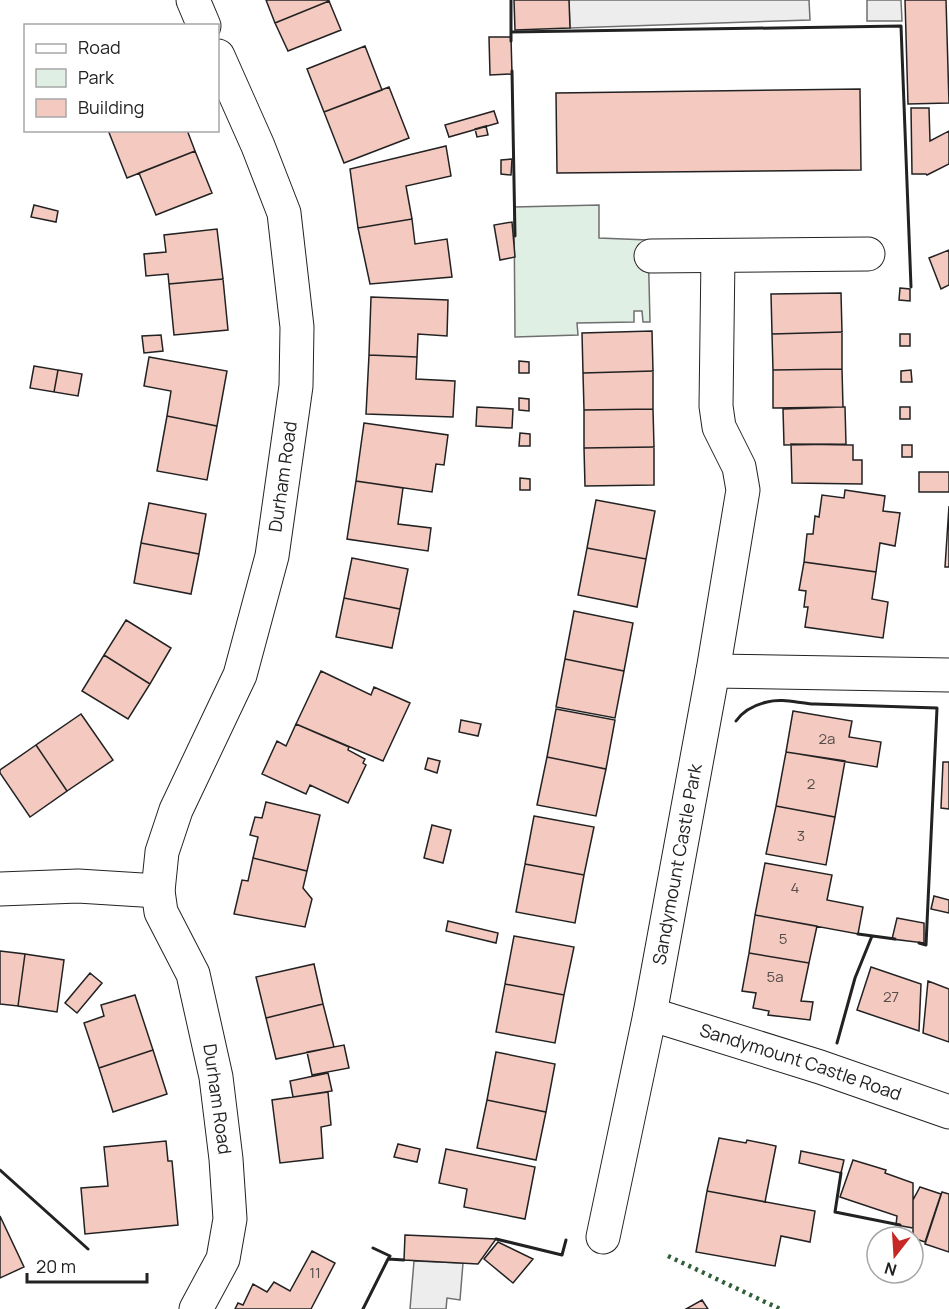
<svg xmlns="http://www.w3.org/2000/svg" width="949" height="1309" font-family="Manrope,sans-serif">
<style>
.green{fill:#e0efe3;stroke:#6f6f6f;stroke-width:1.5}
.parking{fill:#ededed;stroke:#6f6f6f;stroke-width:1.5}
.building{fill:#f3c9c0;stroke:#222;stroke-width:1.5}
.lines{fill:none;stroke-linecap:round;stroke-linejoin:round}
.minor-casing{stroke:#222;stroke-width:35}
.minor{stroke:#fff;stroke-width:33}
.hedge{stroke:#2f5e38;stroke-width:4.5;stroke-dasharray:3 4.5;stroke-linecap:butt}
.wall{stroke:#222;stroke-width:3}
.labels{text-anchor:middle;stroke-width:4.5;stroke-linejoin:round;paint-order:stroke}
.number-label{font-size:15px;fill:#564c4a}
.street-label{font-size:18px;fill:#222;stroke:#fff}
</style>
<rect width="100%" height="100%" fill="#fff"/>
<path class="green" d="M599,205v33l49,2 2,82h-7l-1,-11h-8v11l-57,1 1,12 -63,2 -1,-130z"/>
<path class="parking" d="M569,0h240l1,20 -240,8z
M867,0h34l1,21h-35z
M414,1261l49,2 -3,37 -13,-2 -1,11h-36z"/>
<path class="building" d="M266,0h62l1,1 -54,22z
M514,0h55l1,28 -55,2z
M905,0h41l3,103 -41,1z
M329,1l12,29 -53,21 -13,-28z
M489,37h22l1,37 -22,1z
M365,46l17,44 -58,22 -17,-43z
M389,87l20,51 -65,25 -20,-51z
M860,89l1,81 -304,3 -1,-80z
M911,108h18l1,33 19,-10v33l-22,11 -1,-1h-14z
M494,111l4,12 -49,14 -4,-12z
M486,126l2,9 -11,2 -2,-8z
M108,130h79l8,21 -68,27z
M446,146l5,30 -45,10 6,33 -54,9 -8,-59z
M195,151l17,42 -56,22 -17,-42z
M512,159l-1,16 -10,-1v-14z
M34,205l24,6 -2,11 -25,-5z
M412,219l3,25 32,-5 5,38 -82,7 -12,-56z
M512,222l3,35 -15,3 -6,-35z
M217,229l6,50 -54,5 -1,-10 -22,2 -2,-22 22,-2 -2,-17z
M949,250v35l-8,4 -12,-31z
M223,279l5,51 -54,5 -5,-51z
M900,288l10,1v12l-11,-1z
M841,293l1,39 -70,2 -1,-40z
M371,297l77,3 -1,36 -29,-2 -1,23 -48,-2z
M652,331l1,40 -70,2 -1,-40z
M842,332v37l-69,1 -1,-36z
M900,334h10v12h-10z
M161,335l2,16 -19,2 -2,-17z
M369,355l48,2 -1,22 39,2 -2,36 -87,-3z
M149,357l78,14 -10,55 -50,-10 4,-25 -27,-5z
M519,361l10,1v11h-10z
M34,366l24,4 -4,22 -24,-4z
M842,369l1,38 -70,1v-38z
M58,370l24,4 -4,22 -24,-4z
M911,370l1,12h-11v-11z
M653,371v38l-69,1 -1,-37z
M519,398l10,1v12l-10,-1z
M477,407l36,2 -1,19 -36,-2z
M843,407h2l1,37 -62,1 -1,-36z
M900,407h10v12h-10z
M653,409l1,38 -70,1v-38z
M167,416l50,10 -10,54 -50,-9z
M364,423l84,12 -4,30 -8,-1 -4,28 -76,-11z
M520,433l10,1v12h-11z
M791,444l62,1v15h9v24l-70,-1z
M902,445h10v12h-10z
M654,447v38l-69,1 -1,-38z
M919,472h30v20h-30z
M520,478l10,1v11h-10z
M356,481l47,7 -5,36 33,4 -3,23 -81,-12z
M845,490l40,6 -2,15 17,2 -5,33 -15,-3 -4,29 -72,-10 3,-28h6l2,-18 4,1 3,-22 22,3z
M596,500l59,11 -9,48 -59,-11z
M149,503l57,11 -7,40 -58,-11z
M949,506v61h-4z
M141,543l58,11 -8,40 -57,-11z
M587,548l59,11 -9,48 -59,-12z
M352,558l56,11 -8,40 -56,-11z
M804,562l72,10 -4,27 16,3 -5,36 -78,-11 3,-20h-4l2,-16 -7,-1z
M344,598l56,11 -8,39 -56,-11z
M574,611l59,12 -9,48 -59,-12z
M126,620l45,28 -21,36 -46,-29z
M104,655l46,29 -22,35 -46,-28z
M565,659l59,12 -9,47 -59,-11z
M321,671l50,24 3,-8 36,16 -27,58 -87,-37z
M556,709l59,11 -9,49 -59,-12z
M793,711l59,10 -3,16 32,5 -4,25 -91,-15z
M81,714l32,46 -46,31 -31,-46z
M461,720l20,4 -3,12 -19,-4z
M296,724l53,23 -1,3 17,9 -2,4 3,2 -18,38 -38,-18 -4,9 -44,-20 15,-33 9,5z
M36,745l31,46 -37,26 -30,-44v-3z
M786,752l59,9 -10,56 -59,-11z
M547,757l59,12 -10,47 -59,-11z
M428,758l12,3 -3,12 -12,-4z
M943,762h6v47l-8,-1z
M266,802l54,13 -13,56 -54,-13 5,-21 -8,-2 5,-18 7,1z
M776,806l59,11 -9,48 -60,-11z
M534,816l60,11 -10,48 -59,-11z
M432,825l19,5 -8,33 -19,-5z
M253,858l54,13 -4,17 9,11 -7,28 -71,-13 8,-34 6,1z
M765,863l67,12 -5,25 36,7 -5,27 -103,-19z
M525,864l59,11 -9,48 -59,-11z
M934,896l15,4v13l-18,-4z
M755,915l62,11 -8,37 -60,-10z
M897,918l27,5v20l-32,-4z
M448,921l50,12 -2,10 -50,-12z
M514,936l60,11 -10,48 -59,-11z
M0,951l25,3 -7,52 -18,-2z
M749,953l60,10 -8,38 12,1 -3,18 -42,-5 1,-4 -16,-3 3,-15 -14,-2z
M25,954l39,6 -7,52 -39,-6z
M314,964l9,40 -57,14 -10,-41z
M871,967l50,17 -2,47 -62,-21z
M90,973l12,10 -25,30 -12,-10z
M928,981l21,8v53l-26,-9z
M505,984l59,11 -9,48 -59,-11z
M135,995l18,55 -54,18 -15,-45 20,-7 -3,-11z
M323,1004l11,43 -58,12 -10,-41z
M344,1045l5,23 -37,7 -5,-23z
M153,1050l14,44 -54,18 -14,-44z
M496,1052l59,12 -9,48 -59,-12z
M328,1073l4,18 -39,6 -3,-16z
M328,1092l3,33 -10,2 2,31 -43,5 -8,-63z
M487,1100l59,12 -10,48 -59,-12z
M719,1138l27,5 1,-3 29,6 -11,56 -58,-11z
M166,1141l2,20h4l6,64 -93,9 -4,-46 27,-2 -4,-39z
M398,1144l22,5 -3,13 -23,-5z
M446,1149l89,18 -10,52 -61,-12 3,-18 -28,-6z
M801,1151l43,9 -3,13 -42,-10z
M853,1160l33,10 -1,3 28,10v45l-17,-3 1,-9 -57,-19z
M920,1187l21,7 -16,48 -12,-4v-38z
M707,1191l108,20 -5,31 -29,-6 -6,30 -79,-14z
M942,1192l7,2v58l-24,-8z
M0,1216l24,51 -24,11z
M405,1235l91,4 -18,25 -74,-4z
M498,1242l35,17 -20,24 -29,-24z
M312,1251l23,12 -24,46h-76l3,-6 5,2 10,-21 14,8 7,-10 16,9z
M702,1300l6,9h-22z"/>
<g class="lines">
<g class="minor-casing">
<g id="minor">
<path d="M193,0l11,26"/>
<path d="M651,256l217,-2"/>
<path d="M713,671l236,4"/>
<path d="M0,889l78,-3 80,5"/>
<path id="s1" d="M650,1014l170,53 129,45"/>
<path id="s2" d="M603,1237l47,-223 63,-343 30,-181 -4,-23 -20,-40 -3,-21 2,-150"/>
<path id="s3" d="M196,1309l27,-50 7,-40 -4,-60 -10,-82 -23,-103 -32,-62 -3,-21 4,-39 14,-42 64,-135 32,-119 24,-170 1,-59 -13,-114 -26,-67 -40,-90"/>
</g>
</g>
<use href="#minor" class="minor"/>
<path class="hedge" d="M668,1256l112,53"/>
<path class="wall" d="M511,0v41
M511,32l390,-6 10,261
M512,71l3,165
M736,721c7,-10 18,-16 31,-19 15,-4 30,1 45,2 42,1 84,3 125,4l-11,237 -7,-2
M858,934l37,5
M837,1043l18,-65 17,-42
M0,1170l88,79
M841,1173l-6,39 65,13
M496,1239l66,16 4,-15
M373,1248l17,8 -2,3
M363,1309l25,-50 16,1"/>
</g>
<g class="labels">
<g class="number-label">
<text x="827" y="744">2a</text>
<text x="811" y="789">2</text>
<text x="801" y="841">3</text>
<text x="795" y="893">4</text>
<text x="783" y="944">5</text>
<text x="775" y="982">5a</text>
<text x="891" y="1002">27</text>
<text x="315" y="1278">11</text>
</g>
<g class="street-label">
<text dy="6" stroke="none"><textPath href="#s3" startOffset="873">Durham Road</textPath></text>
<text dy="6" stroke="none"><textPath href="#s2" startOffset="380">Sandymount Castle Park</textPath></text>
<text dy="6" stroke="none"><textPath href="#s1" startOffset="158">Sandymount Castle Road</textPath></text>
<text transform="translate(217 1099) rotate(82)" y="6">Durham Road</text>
</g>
</g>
<rect x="24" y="24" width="195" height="108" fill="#ffffff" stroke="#a7a7a7" stroke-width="1.5"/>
<rect x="36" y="44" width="30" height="9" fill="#ffffff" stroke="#a7a7a7" stroke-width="1.5"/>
<text x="78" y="54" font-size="18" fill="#222222">Road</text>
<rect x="36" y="69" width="30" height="18" fill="#e0efe3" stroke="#a7a7a7" stroke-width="1.5"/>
<text x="78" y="84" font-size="18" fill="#222222">Park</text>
<rect x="36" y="99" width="30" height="18" fill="#f3c9c0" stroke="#a7a7a7" stroke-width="1.5"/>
<text x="78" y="114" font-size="18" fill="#222222">Building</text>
<g transform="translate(895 1255) rotate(197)"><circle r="28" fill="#ffffff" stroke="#a7a7a7" stroke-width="1.5"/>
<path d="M0-4.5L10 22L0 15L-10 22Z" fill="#c62828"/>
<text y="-9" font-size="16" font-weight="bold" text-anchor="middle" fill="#222222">N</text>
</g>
<path d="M27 1273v9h120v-9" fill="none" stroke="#222222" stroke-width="3"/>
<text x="36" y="1273" font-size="18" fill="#222222" stroke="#ffffff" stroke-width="4.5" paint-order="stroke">20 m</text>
</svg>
